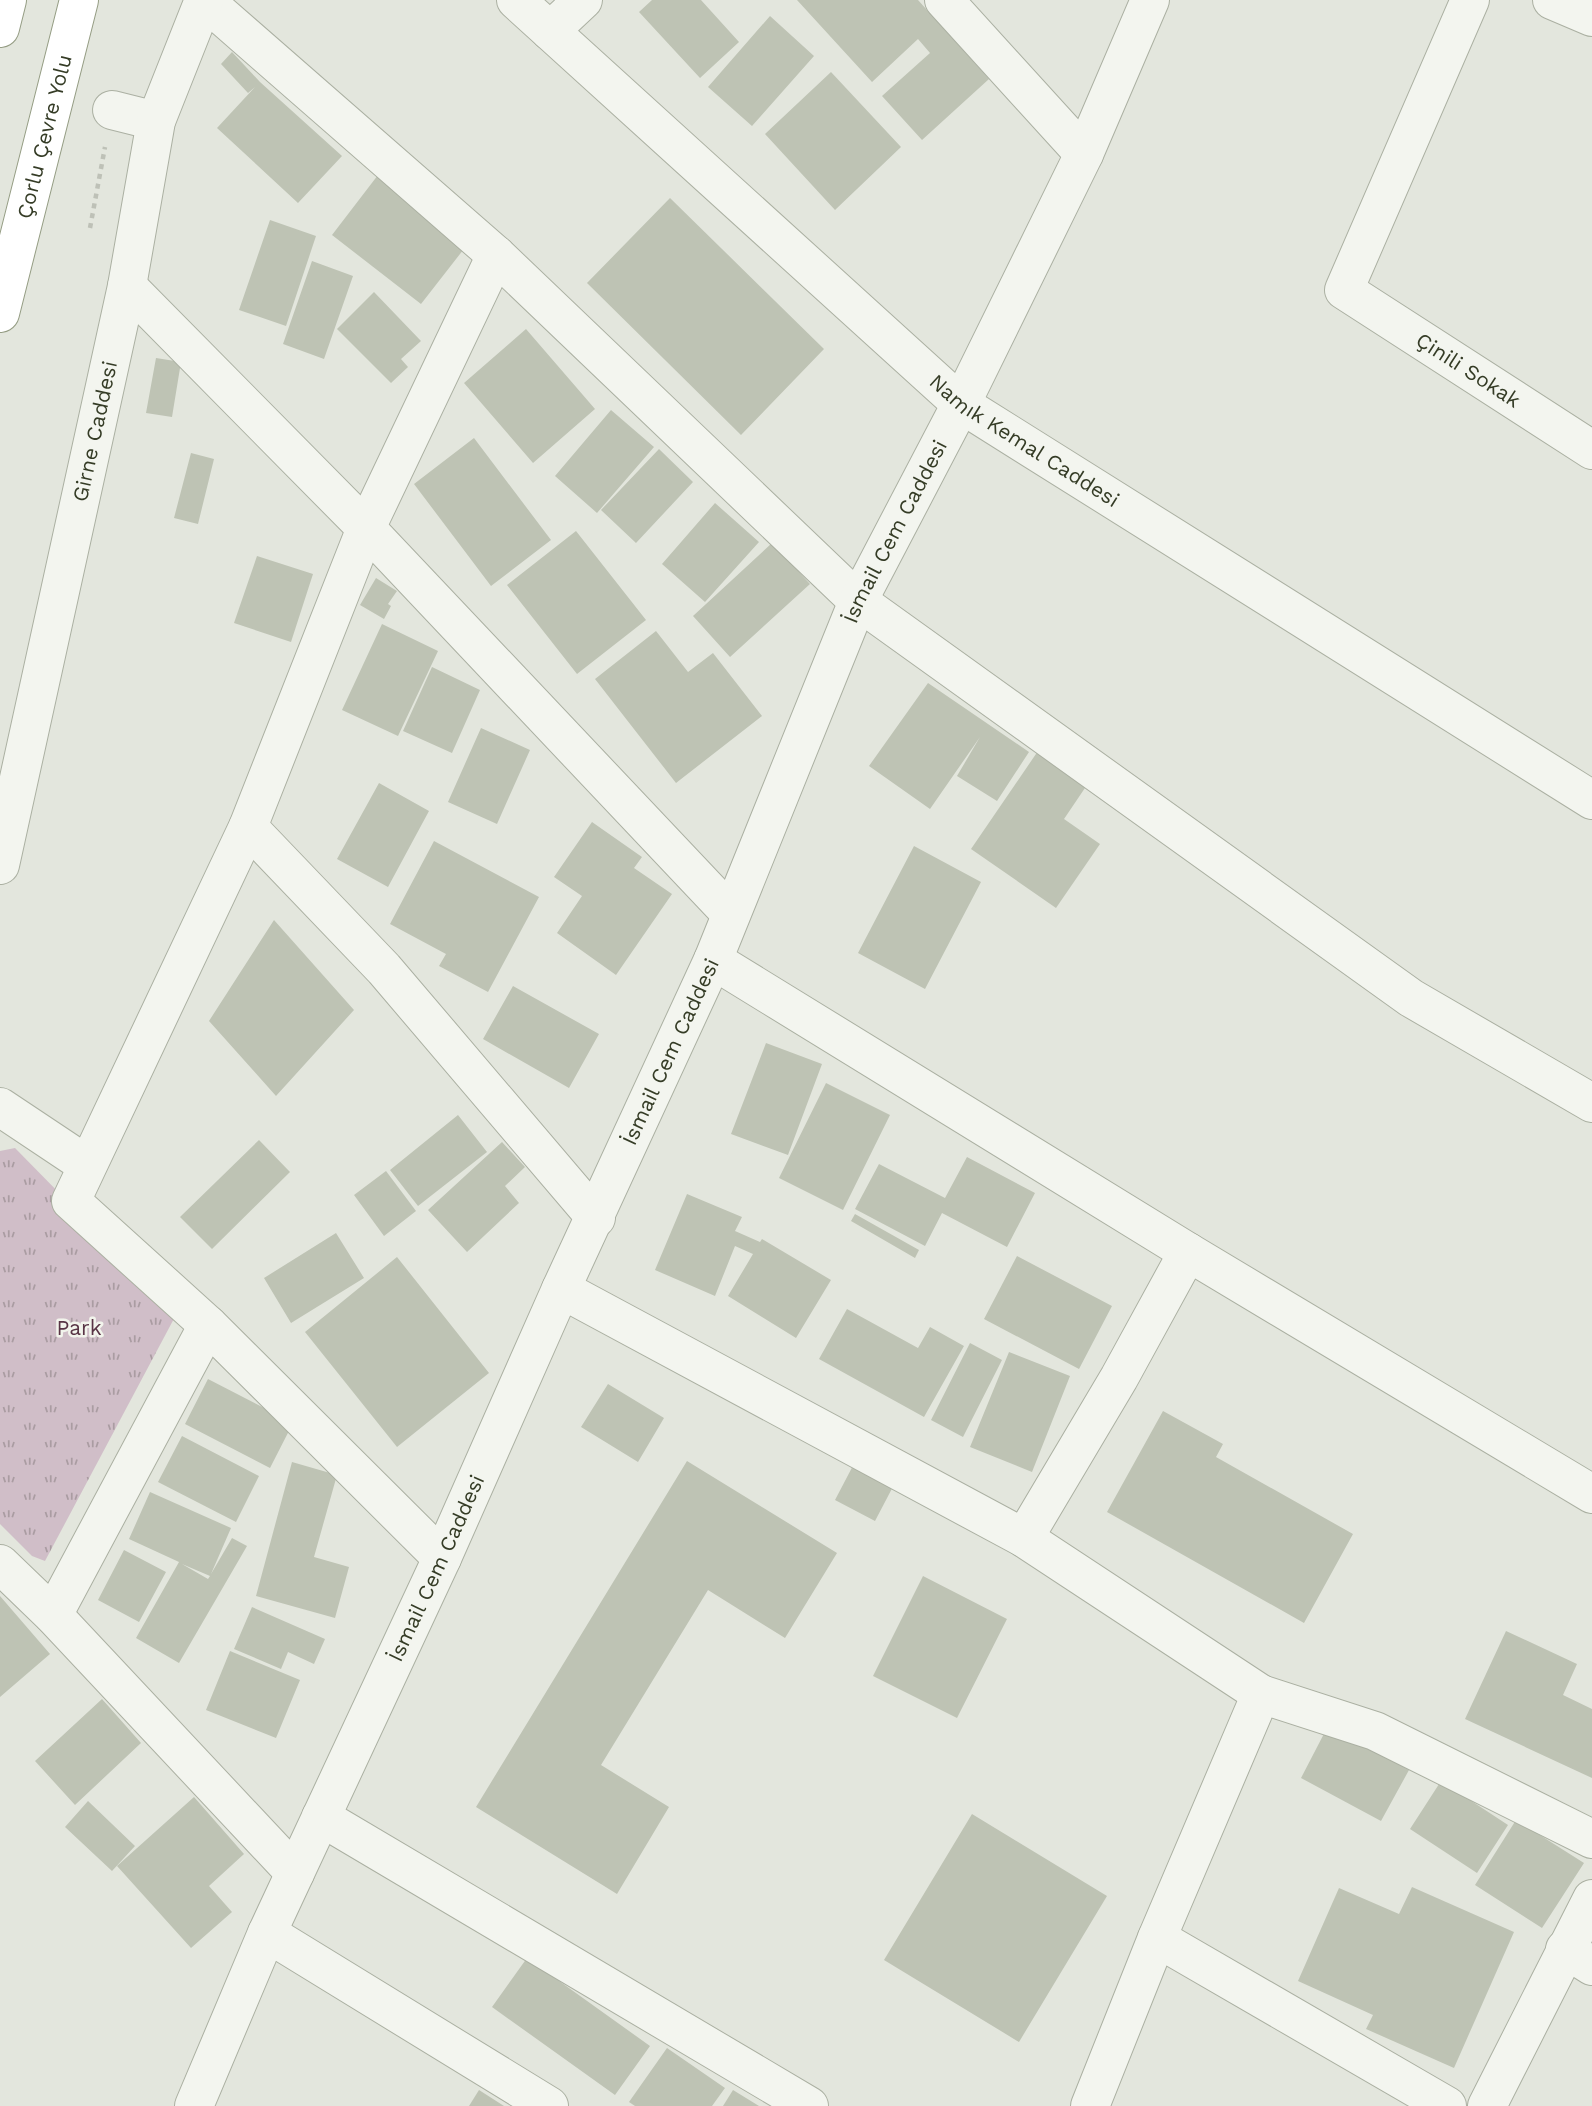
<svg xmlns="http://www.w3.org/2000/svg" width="1592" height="2106" font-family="'Work Sans',sans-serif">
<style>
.grass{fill:url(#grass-tufts)}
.building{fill:#bec3b4;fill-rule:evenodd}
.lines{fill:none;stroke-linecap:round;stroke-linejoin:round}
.minor-casing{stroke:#abb0a2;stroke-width:40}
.highway-casing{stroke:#959d84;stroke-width:40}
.path{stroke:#bec1b7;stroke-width:4.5;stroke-dasharray:5 5;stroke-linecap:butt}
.minor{stroke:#f3f5ef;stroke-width:38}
.highway{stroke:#fff;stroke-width:38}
.labels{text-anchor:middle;stroke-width:5;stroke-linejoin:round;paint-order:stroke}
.street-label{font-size:21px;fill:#353c26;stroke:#f2f4ec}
.park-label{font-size:21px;fill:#583445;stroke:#f2f4ec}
</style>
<defs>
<pattern id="grass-tufts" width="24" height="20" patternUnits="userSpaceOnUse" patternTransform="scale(1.75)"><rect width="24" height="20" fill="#d0bec8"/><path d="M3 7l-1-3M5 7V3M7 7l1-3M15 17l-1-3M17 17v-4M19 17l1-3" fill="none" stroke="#aa9ca2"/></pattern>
</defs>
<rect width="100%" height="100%" fill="#e3e6dd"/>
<path class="grass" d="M15,1148l162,165 -132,248 -13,-5 -32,-32v-373z"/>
<path class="building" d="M652,0h49l38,42 -39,36 -61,-66z
M797,0h121l71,79 -67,61 -40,-44 48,-43 -12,-14 -46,43z
M770,16l44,40 -62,70 -44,-39z
M232,52l28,30 82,74 -44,47 -81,-75 38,-41 -7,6 -27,-29z
M831,72l70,75 -66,63 -70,-76z
M378,175l89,70 -46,59 -89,-69z
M670,198l154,151 -83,86 -154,-152z
M270,220l46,16 -30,90 -47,-16z
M312,261l41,15 -29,83 -41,-15z
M374,292l47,49 -20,18 7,8 -17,16 -54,-54z
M526,329l69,80 -62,54 -69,-80z
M156,358l25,4 -9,55 -26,-4z
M611,410l43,37 -57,66 -42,-37z
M474,438l77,102 -60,46 -77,-102z
M659,449l34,33 -57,61 -35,-33z
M191,453l23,6 -16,65 -24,-6z
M715,503l44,39 -54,60 -43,-38z
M576,531l70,89 -69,54 -70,-89z
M772,543l38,41 -80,73 -37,-41z
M257,556l56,18 -22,68 -57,-19z
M376,578l21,13 -9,13 3,2 -7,13 -24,-14z
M382,624l56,27 -40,85 -56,-26z
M656,631l32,41 25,-19 49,63 -86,67 -81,-104z
M432,667l48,23 -28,63 -49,-22z
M928,683l101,69 -32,49 -40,-25 23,-39 -50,72 -61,-43z
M481,728l49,22 -33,74 -49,-22z
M1038,751l49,34 -23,34 36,25 -44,64 -85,-59z
M379,783l50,28 -41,76 -51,-28z
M592,822l50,35 -8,11 38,26 -56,81 -59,-42 25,-37 -28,-19z
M434,841l105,56 -51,95 -49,-26 7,-12 -56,-30z
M914,846l67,36 -56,107 -67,-36z
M274,920l80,90 -78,86 -67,-75z
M513,986l86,48 -30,54 -86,-49z
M766,1043l56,21 -34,91 -57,-21z
M826,1083l64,32 -47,95 -64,-32z
M458,1115l29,37 -69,54 -28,-36z
M259,1140l31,32 -78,77 -32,-32z
M502,1142l23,25 -20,19 14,17 -52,49 -39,-42z
M967,1157l68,36 -28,54 -65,-34 -17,33 -70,-37 24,-45 66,34z
M386,1171l30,40 -32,25 -30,-41z
M687,1194l55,23 -7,14 25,11 2,-3 69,41 -35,58 -68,-42 25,-42 -18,-8 -20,50 -60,-26z
M855,1214l64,36 -4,8 -64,-37z
M336,1233l28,45 -73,45 -27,-45z
M1017,1256l95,50 -33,63 -95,-50z
M397,1257l92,116 -92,74 -92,-115z
M847,1309l71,39 12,-21 34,19 -40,71 -105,-58z
M970,1343l32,17 -39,77 -32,-17z
M1009,1352l61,24 -38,96 -62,-25z
M208,1379l85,44 -23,45 -85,-44z
M608,1384l56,34 -26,44 -57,-35z
M1163,1411l60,33 -7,13 137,77 -49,89 -197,-111z
M182,1436l77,40 -23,46 -78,-40z
M857,1458l40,21 -22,42 -40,-21z
M687,1461l150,92 -52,85 -77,-48 -107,175 68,42 -52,87 -141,-87z
M292,1462l45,13 -23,82 35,10 -14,51 -79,-22z
M150,1492l81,36 -20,46 21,-36 15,8 -68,117 -43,-25 43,-76 -50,-23zM182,1564l28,12 -2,3z
M124,1550l42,22 -27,50 -41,-22z
M923,1576l84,43 -50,99 -84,-42z
M0,1596l50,58 -50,43z
M252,1607l73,32 -11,25 -26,-12 -7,17 -47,-20z
M1506,1631l71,33 -14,31 29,14v69l-127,-59z
M230,1651l70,29 -24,58 -70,-28z
M102,1699l39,44 -66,62 -40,-44z
M1328,1726l81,44 -28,51 -80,-43z
M1441,1781l67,44 -31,48 -67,-44z
M194,1797l50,57 -35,32 23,26 -41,36 -74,-82z
M88,1801l47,45 -23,25 -47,-44z
M972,1814l135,82 -88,146 -135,-82z
M1516,1820l68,43 -42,65 -67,-43z
M1412,1887l102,45 -60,136 -88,-39 7,-14 -75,-34 41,-93 60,26z
M527,1958l123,88 -35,49 -123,-88z
M667,2048l58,40 -13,18h-77l-6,-4z
M479,2090l25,16h-35z
M733,2090l26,16h-36z"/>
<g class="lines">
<g class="minor-casing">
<g id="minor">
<path d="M204,0l292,255 362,346 553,397 181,105"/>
<path id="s1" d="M516,0l445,404 631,396"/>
<path d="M944,0l140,154"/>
<path id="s2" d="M1470,0l-126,290 248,160"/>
<path d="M1552,0l40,17"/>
<path d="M550,31l33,-31"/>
<path d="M112,110l44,11"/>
<path d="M127,286l239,242 365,386"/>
<path d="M248,827l136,142 212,249"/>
<path id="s3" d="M0,865l127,-579 29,-165 48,-121"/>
<path d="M713,960l475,292 404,242"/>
<path d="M0,1107l87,58"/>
<path d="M561,1289l463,249 237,156 114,37 217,108"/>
<path d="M1024,1538l95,-160 69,-126"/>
<path d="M442,1558l-234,-233 -137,-124 177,-374 118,-299 130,-273"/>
<path d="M0,1564l53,51 242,258"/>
<path d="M53,1615l155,-290"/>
<path d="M321,1817l488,289"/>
<path d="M267,1933l282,173"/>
<path d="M1157,1938l290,168"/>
<path d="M1565,1949l27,17"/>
<path id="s4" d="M194,2106l73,-173 175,-375 119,-269 152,-329 145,-359 103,-197 123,-250 66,-154"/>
<path d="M1090,2106l67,-168 104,-244"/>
<path d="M1487,2106l105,-207"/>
</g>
</g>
<g class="highway-casing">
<g id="highway">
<path d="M0,28l7,-28"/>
<path id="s5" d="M0,313l79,-313"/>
</g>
</g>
<path class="path" d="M90,228l15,-81"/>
<use href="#minor" class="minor"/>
<use href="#highway" class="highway"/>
</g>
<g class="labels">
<g class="street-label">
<text dy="7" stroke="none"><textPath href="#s5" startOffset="182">Çorlu Çevre Yolu</textPath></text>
<text dy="7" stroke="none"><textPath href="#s2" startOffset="464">Çinili Sokak</textPath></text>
<text dy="7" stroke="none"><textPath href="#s3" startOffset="444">Girne Caddesi</textPath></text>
<text dy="7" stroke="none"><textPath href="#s1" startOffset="674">Namık Kemal Caddesi</textPath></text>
<text dy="7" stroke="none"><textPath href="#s4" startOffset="1724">İsmail Cem Caddesi</textPath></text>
<text dy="7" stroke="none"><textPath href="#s4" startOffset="1157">İsmail Cem Caddesi</textPath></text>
<text dy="7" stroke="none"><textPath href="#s4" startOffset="590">İsmail Cem Caddesi</textPath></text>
</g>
<g class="park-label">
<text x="79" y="1335">Park</text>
</g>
</g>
</svg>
